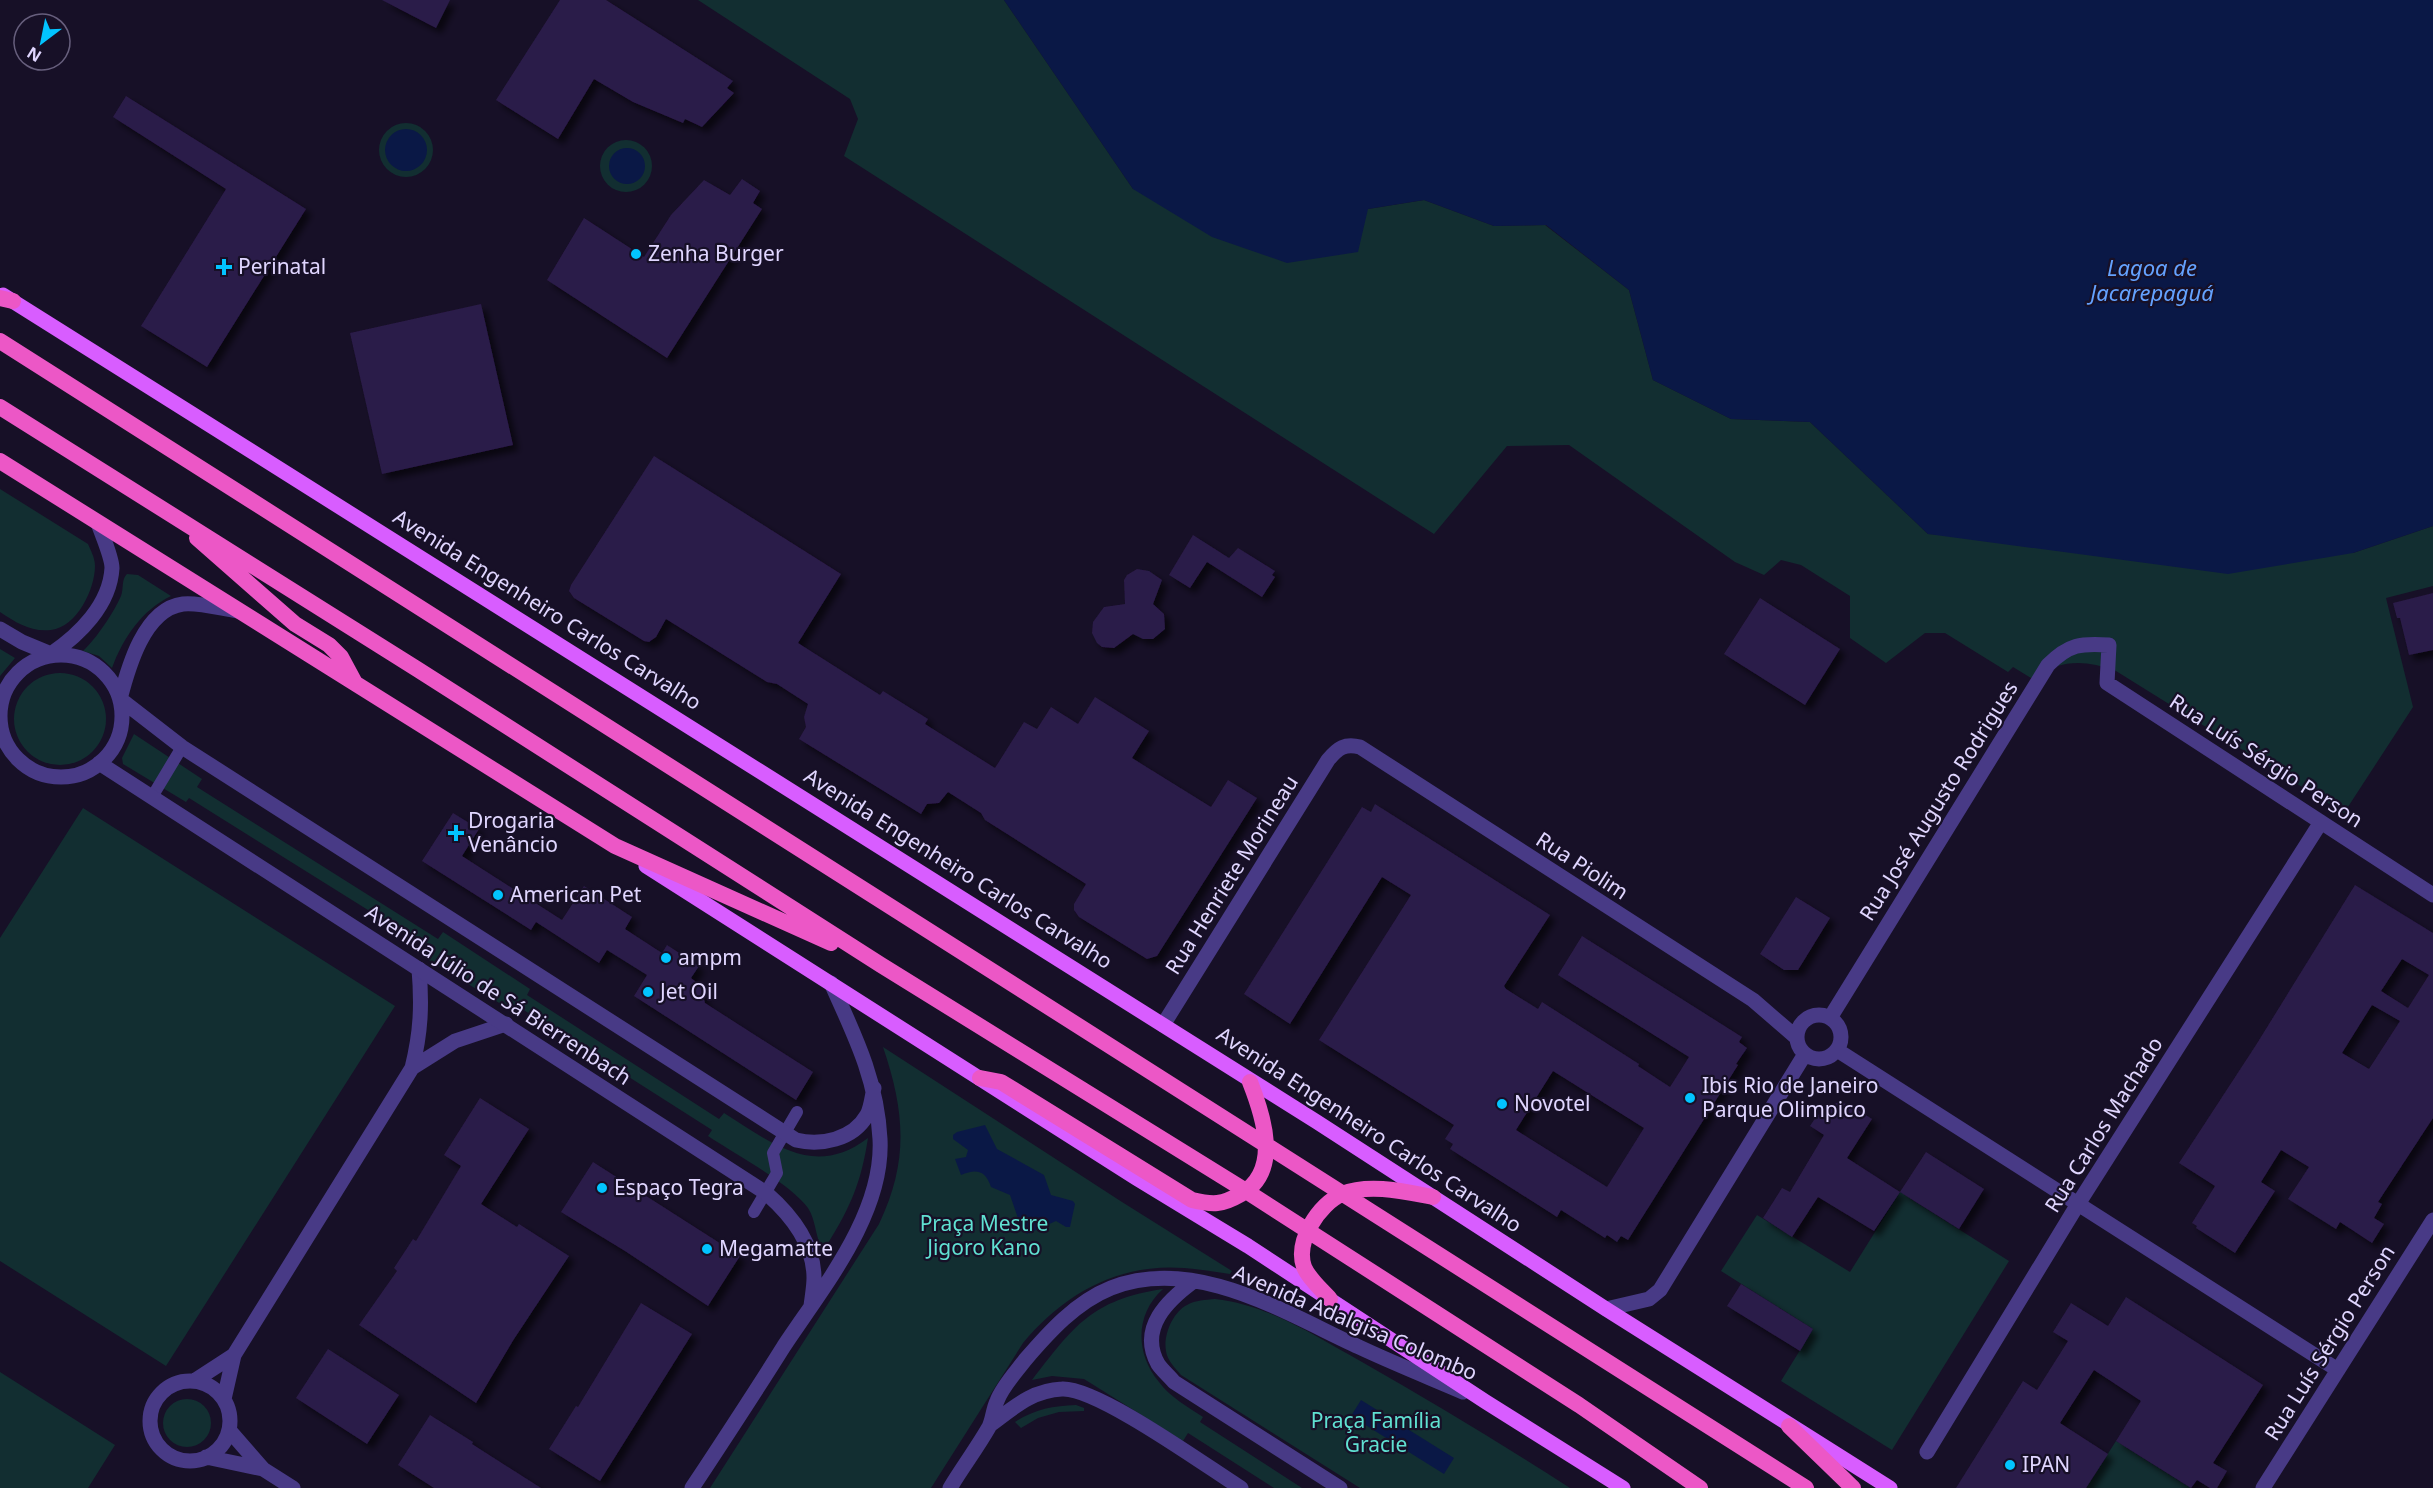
<svg xmlns="http://www.w3.org/2000/svg" width="2433" height="1488" font-family="'Noto Sans',sans-serif">
<style>
.green{fill:#122e31}
.water{fill:#0a1846}
.building{fill:#2b1b48;fill-rule:evenodd;filter:url(#shadow)}
.lines{fill:none;stroke-linecap:round;stroke-linejoin:round}
.pedestrian{stroke:#483a86;stroke-width:12}
.minor{stroke:#483a86;stroke-width:15}
.tertiary{stroke:#483a86;stroke-width:15}
.primary{stroke:#d85dff;stroke-width:15}
.trunk{stroke:#ec57c6;stroke-width:16}
.poi-dot{fill:#02c4ff;stroke:#171027;stroke-width:2}
.labels{text-anchor:middle;stroke-width:4.5;stroke-linejoin:round;paint-order:stroke}
.poi-label{font-size:21px;fill:#e0d6ff;stroke:#171027;text-anchor:start}
.street-label{font-size:21px;fill:#e0d6ff;stroke:#171027}
.park-label{font-size:21px;fill:#60e1d2;stroke:#171027}
.water-label{font-size:22px;font-style:italic;fill:#64a2ff;stroke:#171027}
</style>
<defs>
<filter id="shadow"><feDropShadow dx="5.5" dy="5.5" stdDeviation="3" flood-color="#0009"/></filter>
</defs>
<rect width="100%" height="100%" fill="#171027"/>
<path class="green" d="M698,0h306l129,189 235,20 56,-9 70,26 51,-1 84,65 24,90 78,39 79,3 118,112 425,19 80,-27v60l-47,12 27,109 -69,106 -228,-142c-33,-12 -54,-11 -85,7l-18,-11 -5,5 -63,-39h-20l-39,30 -36,-25v-42l-49,-31 -20,-5 -17,15 -29,-13 -166,-117 -62,1 -73,88 -590,-378 14,-37 -8,-20z
M379 150a27 27 0 1 1 54 0a27 27 0 1 1-54 0Z
M600 166a26 26 0 1 1 52 0a26 26 0 1 1-52 0Z
M0,489l88,55c3,7 7,14 7,22 0,23 -18,61 -44,64 -21,2 -34,-7 -51,-18z
M127,574l11,1 33,21c-29,14 -48,42 -59,72l-13,-12 -16,-5c13,-12 31,-39 38,-55 3,-8 0,-16 6,-22z
M0,649l15,9 -15,18z
M14 719a46 46 0 1 1 92 0a46 46 0 1 1-92 0Z
M134,734l68,45 -5,8 241,152 5,-7 87,57 -3,6 192,124 5,-6c48,30 90,66 144,25 -7,45 -17,68 -41,107l-5,3c-7,-12 -6,-28 -14,-40 -17,-24 -73,-54 -100,-72l4,-6 -193,-123 -5,5 -87,-53 5,-9 -243,-152 -3,4 -63,-38 -1,-6z
M83,808l312,198 -229,360 -166,-105v-323z
M883,1047l239,155 110,69 -2,3c-15,-2 -30,-5 -46,-6 -66,-5 -120,26 -161,75l-92,145h-221l169,-264c30,-63 26,-112 4,-177z
M1900,1192l109,69 -117,189 -111,-69 32,-52 -92,-58 36,-56 93,57z
M1163,1289c-28,25 -28,64 -4,93 11,15 29,25 44,35l-3,5 102,66h-28l-86,-55 -5,8 -99,-62 -32,-3 -20,4c42,-54 59,-80 131,-91z
M1215,1299c54,6 100,37 147,63 70,40 140,82 208,126h-210l-179,-113c-6,-7 -14,-15 -15,-24 -3,-16 7,-39 21,-46 9,-5 18,-5 28,-6z
M0,1372l115,73 -27,43h-88z
M163 1423a24 24 0 1 1 48 0a24 24 0 1 1-48 0Z
M1076,1405l8,3v3l-25,1 -21,6 -17,10 -6,-6c20,-13 38,-16 61,-17z
M2116,1441l75,47h-105z"/>
<path class="water" d="M1004,0h1429v526l-80,27 -125,21 -300,-40 -118,-112 -79,-3 -78,-39 -24,-90 -83,-65 -52,1 -70,-26 -56,9 -10,43 -71,11 -75,-26 -79,-48z
M385 150a21 21 0 1 1 42 0a21 21 0 1 1-42 0Z
M609 166a18 18 0 1 1 36 0a18 18 0 1 1-36 0Z
M985,1125l12,24 47,26 7,20 22,6 2,3 -5,23h-4l-10,-6 -29,13 -6,-7 -11,-32 -19,-8c-5,-16 -14,-19 -30,-12l-6,-16 11,-2 2,-7 -15,-11v-4l4,-3z
M1361,1400l93,58 -10,16 -93,-58z"/>
<path class="building" d="M382,0h68l-14,28z
M560,0h46l127,81 -6,7 7,5 -32,34 -17,-8 -2,4 -50,-21 -39,-23 -36,60 -62,-39z
M126,96l180,113 -99,158 -66,-41 85,-137 -113,-72z
M742,179l18,12 -7,12 9,6 -95,149 -120,-78 37,-62 60,39 27,-42 33,-35 26,15z
M481,304l32,141 -131,29 -32,-141z
M654,456l187,118 -43,69 82,52 3,-4 45,28 -3,5 70,44 29,-46 13,7 14,-22 27,17 17,-27 54,34 -17,27 79,49 17,-27 29,18 -100,158 -10,3 -68,-42 -5,-7v-6l12,-20 -101,-64 -4,-7 -33,-21 -9,11 -12,1 -6,10 -122,-75 7,-12 -2,-10 4,-13 -31,-20 -10,-2 -101,-63 -10,18 -7,5 -5,-1 -70,-43 -5,-7 2,-6z
M1193,535l36,23 9,-10 37,23 -3,4 3,2 -13,20 -55,-35 -17,26 -21,-13z
M1137,569l12,2 13,9 -9,24 11,10 1,15 -12,10h-10l-10,-5 -19,14 -12,-1 -5,-4 -5,-10 1,-11 11,-15 21,-3 -1,-24 3,-5z
M2433,593v57l-24,5 -9,-37h-3l-4,-15z
M1760,598l80,51 -35,56 -81,-51z
M1375,804l175,111 -46,71 2,3 32,20 4,-7 97,62 -1,2 32,21 19,-30 -131,-82 24,-39 160,101 -3,5 8,6 -11,16 2,1 -110,175 -7,-4 -4,6 -10,-7 -2,3 -44,-28 -4,7 -107,-68 3,-5 -8,-5 9,-14 -135,-85 92,-145 -29,-18 -92,147 -46,-30 118,-187 9,5zM1553,1071l91,57 -37,59 -91,-57z
M453,813l26,16 -17,27 100,64 22,-34 48,31 -7,12 37,24 5,-8 32,21 -8,12 9,7 5,18 108,69 -17,28 -162,-104 13,-21 -40,-25 -8,13 -63,-41 -5,8 -109,-69z
M2355,885l78,48v185l-55,84 4,2 -8,14 10,6 -12,19 -32,-21 -4,7 -48,-30 21,-32 -28,-17 -20,32 14,9 -40,62 -39,-25 1,-2 -5,-3 23,-37 -36,-23 77,-118zM2402,959l27,16 -21,33 -27,-17zM2372,1005l28,16 -31,48 -27,-16z
M1796,897l34,21 -32,52h-14l-24,-16z
M480,1098l49,31 -48,75 36,23 2,-3 50,32 -55,83 -38,64 -117,-78 38,-54 -3,-3 19,-29 3,2 45,-75 -17,-11z
M1839,1102l11,3 22,14 -25,39 53,34 -26,39 -56,-34 -26,40 -29,-19 19,-30 8,4 34,-57 -14,-9 6,-9 11,-10z
M1926,1152l58,37 -25,40 -59,-37z
M593,1162l147,94 -32,50 -83,-55 -64,-39z
M1741,1284l72,45 -13,22 -73,-45z
M2126,1297l137,88 -50,78 14,8 -10,17h-7l-13,-8 -6,8 -75,-47 25,-40 -47,-31 -34,53 48,31 -22,34h-130l67,-107 14,9 31,-49 -15,-9 18,-29 37,23z
M641,1303l51,31 -92,147 -51,-32 27,-43 2,1z
M328,1349l71,46 -32,49 -71,-46z
M430,1415l43,27 -1,2 69,44h-107l-36,-23z"/>
<g class="lines">
<path class="pedestrian" d="M152,797l30,-50
M754,1212l23,-39 -4,-20 24,-41"/>
<path class="minor" d="M1797 1037a22 22 0 1 1 44 0a22 22 0 1 1-44 0Z
M1830,1018l218,-353c21,-21 33,-22 61,-20l-2,38 326,212
M1163,1025l165,-265c10,-12 17,-17 32,-13l393,253 44,38
M1837,1050l501,320
M412,1068l43,-27 51,-17
M1606,1309l43,-10 11,-9 145,-236
M194,1381l40,-26
M150 1421a40 40 0 1 1 80 0a40 40 0 1 1-80 0Z
M224,1399l10,-44 178,-287c9,-36 10,-63 7,-99
M229,1430l34,39 30,19
M1927,1452l151,-248 243,-382
M206,1457l57,12
M2263,1488l170,-268"/>
<path class="tertiary" d="M238,611c-15,-2 -40,-9 -55,-7 -39,5 -55,64 -63,95l62,48 614,393c24,6 57,0 71,-25 4,-7 5,-19 7,-27
M0,629l22,13 29,12c28,-19 59,-49 61,-86 0,-11 -10,-33 -14,-45
M0 716a61 61 0 1 1 122 0a61 61 0 1 1-122 0Z
M99,763l667,430c24,21 48,51 48,85 0,9 -2,19 -3,28
M1194,1281c-26,19 -56,47 -36,83 4,6 11,12 16,18l166,106
M990,1425c22,-16 42,-35 72,-36 35,-2 144,77 179,99
M692,1488c31,-47 62,-94 92,-142 39,-59 100,-132 96,-207 -3,-59 -25,-103 -49,-156
M950,1488c12,-20 27,-40 39,-61 4,-8 4,-18 8,-26 5,-14 19,-29 28,-41 24,-28 51,-58 86,-72 84,-33 174,25 248,59 34,16 69,30 104,45"/>
<path class="primary" d="M3,295l1314,827 289,187 284,179
M646,866l490,312 112,68 238,156 137,86"/>
<path class="trunk" d="M0,298l13,3
M0,341l1806,1147
M0,407l417,262 464,296 365,226 333,214 121,83
M0,461l615,385 216,97
M197,538l98,86 34,21 12,12 14,26
M980,1078l21,4 191,118c21,5 30,5 49,-6 41,-23 22,-79 9,-112
M1330,1299c-9,-10 -21,-20 -26,-32 -9,-26 15,-63 38,-73 28,-11 64,-2 91,3
M1789,1426l64,62"/>
</g>
<g class="poi-dot">
<circle cx="636" cy="254" r="6"/>
<path d="M221 258h6v6h6v6h-6v6h-6v-6h-6v-6h6z"/>
<path d="M453 824h6v6h6v6h-6v6h-6v-6h-6v-6h6z"/>
<circle cx="498" cy="895" r="6"/>
<circle cx="666" cy="958" r="6"/>
<circle cx="648" cy="992" r="6"/>
<circle cx="1690" cy="1098" r="6"/>
<circle cx="1502" cy="1104" r="6"/>
<circle cx="602" cy="1188" r="6"/>
<circle cx="707" cy="1249" r="6"/>
<circle cx="2010" cy="1465" r="6"/>
</g>
<g class="labels">
<g class="poi-label">
<text x="648" y="261">Zenha Burger</text>
<text x="238" y="274">Perinatal</text>
<text x="468" y="828">Drogaria<tspan x="468" dy="24">Venâncio</tspan></text>
<text x="510" y="902">American Pet</text>
<text x="678" y="965">ampm</text>
<text x="660" y="999">Jet Oil</text>
<text x="1702" y="1093">Ibis Rio de Janeiro<tspan x="1702" dy="24">Parque Olimpico</tspan></text>
<text x="1514" y="1111">Novotel</text>
<text x="614" y="1195">Espaço Tegra</text>
<text x="719" y="1256">Megamatte</text>
<text x="2022" y="1472">IPAN</text>
</g>
<g class="street-label">
<text transform="translate(547 610) rotate(32)" y="7">Avenida Engenheiro Carlos Carvalho</text>
<text transform="translate(2266 761) rotate(33)" y="7">Rua Luís Sérgio Person</text>
<text transform="translate(1939 801) rotate(-58)" y="7">Rua José Augusto Rodrigues</text>
<text transform="translate(1582 866) rotate(33)" y="7">Rua Piolim</text>
<text transform="translate(958 869) rotate(32)" y="7">Avenida Engenheiro Carlos Carvalho</text>
<text transform="translate(1232 875) rotate(-58)" y="7">Rua Henriete Morineau</text>
<text transform="translate(498 995) rotate(33)" y="7">Avenida Júlio de Sá Bierrenbach</text>
<text transform="translate(2104 1125) rotate(-58)" y="7">Rua Carlos Machado</text>
<text transform="translate(1369 1130) rotate(33)" y="7">Avenida Engenheiro Carlos Carvalho</text>
<text transform="translate(1355 1323) rotate(23)" y="7">Avenida Adalgisa Colombo</text>
<text transform="translate(2330 1343) rotate(-58)" y="7">Rua Luís Sérgio Person</text>
</g>
<g class="park-label">
<text x="984" y="1231">Praça Mestre<tspan x="984" dy="24">Jigoro Kano</tspan></text>
<text x="1376" y="1428">Praça Família<tspan x="1376" dy="24">Gracie</tspan></text>
</g>
<g class="water-label">
<text x="2152" y="276">Lagoa de<tspan x="2152" dy="25">Jacarepaguá</tspan></text>
</g>
</g>
<g transform="translate(42 42) rotate(212)"><circle r="28" fill="#171027" stroke="#675f7d" stroke-width="1.5"/>
<path d="M0-4.5L10 22L0 15L-10 22Z" fill="#02c4ff"/>
<text y="-9" font-size="16" font-weight="bold" text-anchor="middle" fill="#e0d6ff">N</text>
</g>
</svg>
